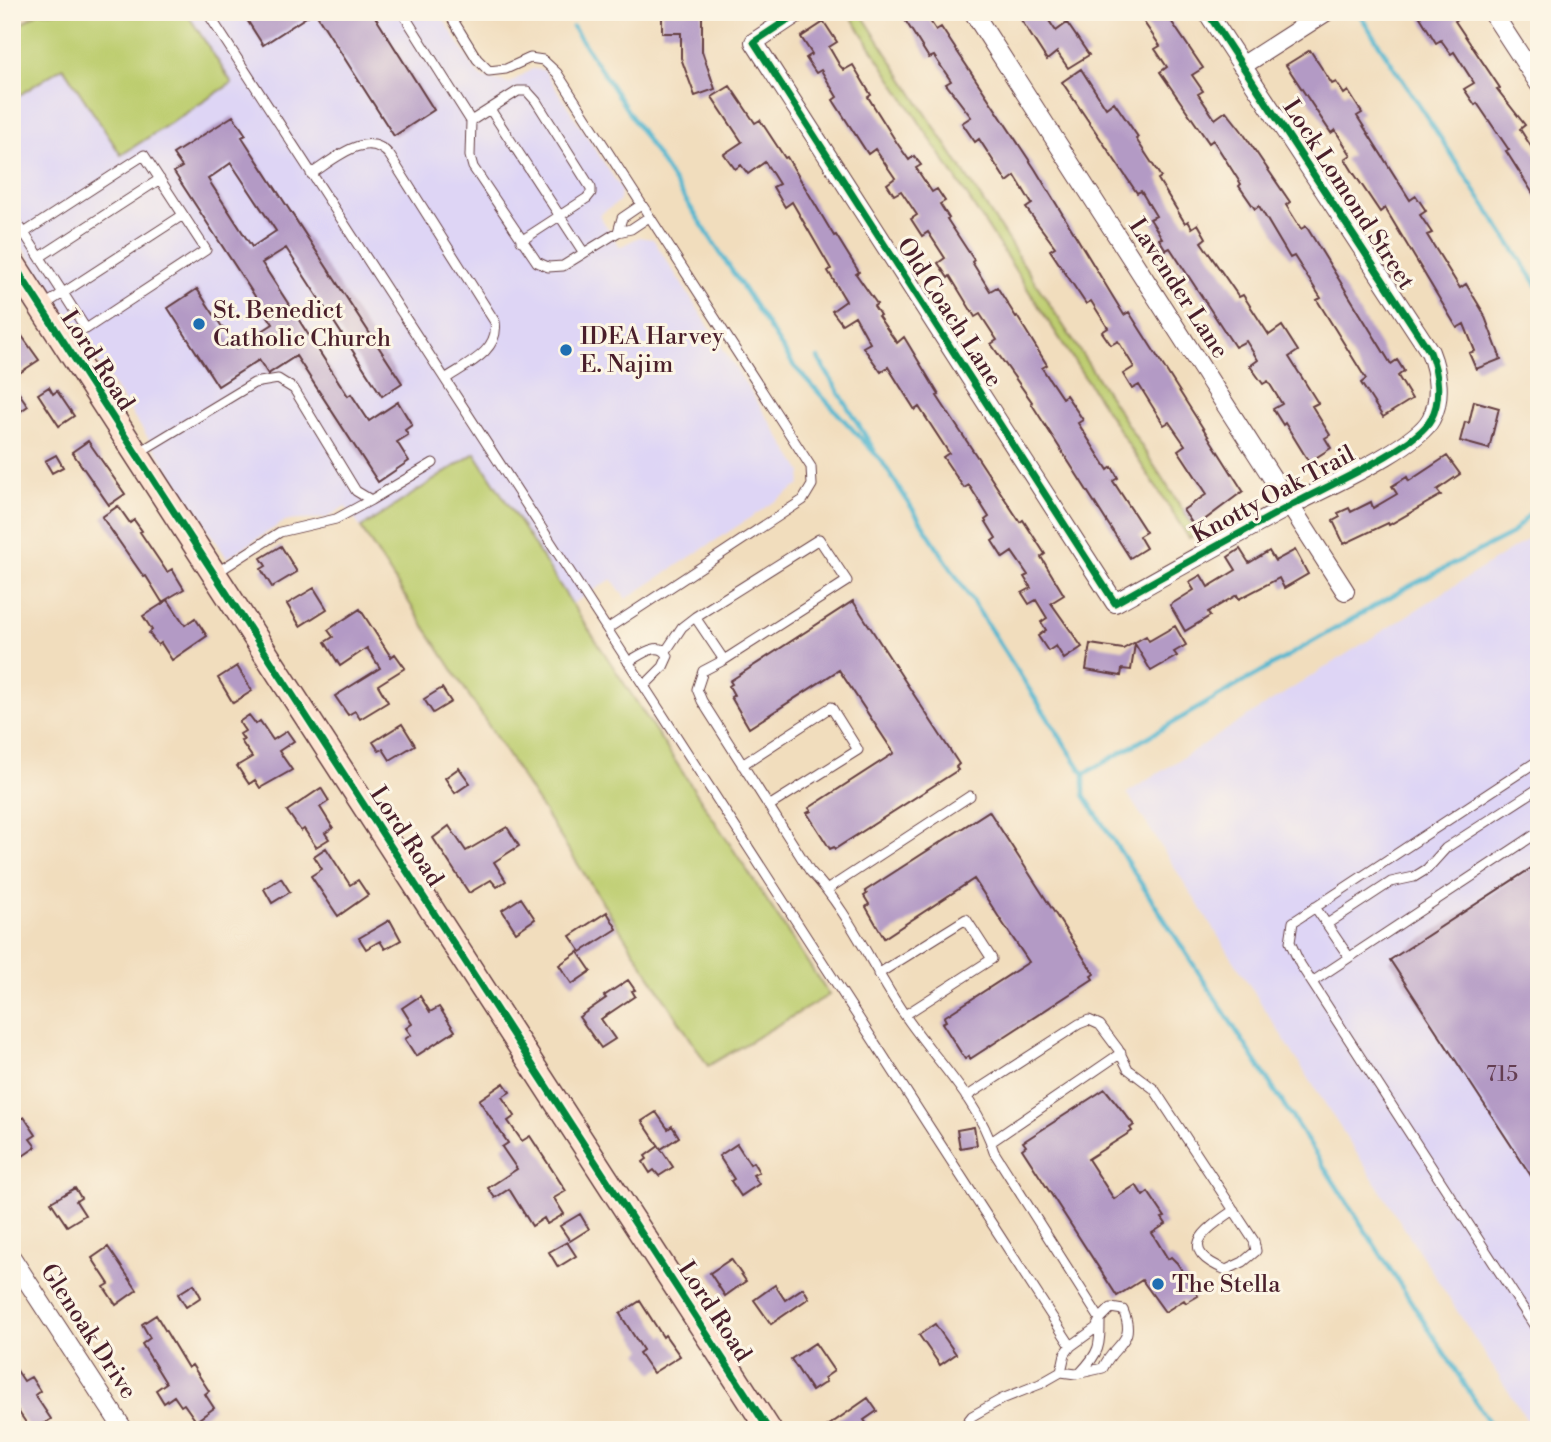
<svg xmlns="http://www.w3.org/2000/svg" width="1551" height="1442" font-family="'Libre Bodoni',serif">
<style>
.built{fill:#ded5f5}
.green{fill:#bdcd6f;stroke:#84764d;stroke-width:2}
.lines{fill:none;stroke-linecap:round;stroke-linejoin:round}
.stream{stroke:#51b6cf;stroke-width:4.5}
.building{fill:#b39ac5;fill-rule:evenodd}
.lane-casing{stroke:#633c41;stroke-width:11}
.street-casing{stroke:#633c41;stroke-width:20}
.secondary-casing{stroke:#633c41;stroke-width:27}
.lane{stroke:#fff;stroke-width:9}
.street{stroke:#fff;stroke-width:18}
.secondary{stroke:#fde4d1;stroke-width:24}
.cycleway-casing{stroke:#fcf5e5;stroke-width:11}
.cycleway{stroke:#00873e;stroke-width:7}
.poi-dot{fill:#1f6fb2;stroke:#fcf5e5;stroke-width:2.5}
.labels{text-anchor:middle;stroke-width:6;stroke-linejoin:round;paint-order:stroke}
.number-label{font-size:21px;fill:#643e52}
.street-label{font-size:24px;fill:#4a1f2b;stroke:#fcf5e5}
.poi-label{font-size:24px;fill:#4a1f2b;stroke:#fcf5e5;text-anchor:start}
</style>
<rect width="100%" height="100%" fill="#fcf5e5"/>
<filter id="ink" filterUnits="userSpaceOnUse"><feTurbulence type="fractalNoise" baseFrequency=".0143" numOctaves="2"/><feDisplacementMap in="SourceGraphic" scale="14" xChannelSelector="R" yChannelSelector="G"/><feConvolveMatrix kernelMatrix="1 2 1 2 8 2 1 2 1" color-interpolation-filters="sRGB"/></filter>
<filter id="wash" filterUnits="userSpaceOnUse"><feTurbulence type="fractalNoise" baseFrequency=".00686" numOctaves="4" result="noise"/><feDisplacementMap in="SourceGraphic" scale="28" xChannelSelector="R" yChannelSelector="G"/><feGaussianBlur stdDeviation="1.57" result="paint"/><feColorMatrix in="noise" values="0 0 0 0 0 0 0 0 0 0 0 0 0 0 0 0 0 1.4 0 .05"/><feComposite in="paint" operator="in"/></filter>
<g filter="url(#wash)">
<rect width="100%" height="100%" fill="#f1ddbd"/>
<path class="built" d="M186,12h253l41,65 30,6 22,-14 12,1 77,119 -1,12 -21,14 21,32 19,-10 14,2 149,233 -2,13 -174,114 -14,-20 -40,25 -97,-151 -114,75 -16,-22 -18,12 -42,3 -58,37 -215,-327v-131l51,-33 169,16z
M1539,532v898h-6l-406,-637z"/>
<path class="green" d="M39,12h147l46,71 -111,72 -58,-88 -51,33v-70z
M848,12h12l339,523 -10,3z
M475,453l97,151 257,391 -121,71 -347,-538z"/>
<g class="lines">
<path class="stream" d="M1358,12l181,276
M573,27l221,339 87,94 203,314
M818,358l56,92
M1494,1430l-410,-635v-21l320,-185 106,-54 29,-31"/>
</g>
<g id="blocks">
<path class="building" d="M242,12h72l-51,33z
M315,12h57l62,98 -40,26z
M662,12h40v39l13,38 -20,7 -14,-38v-25h-19z
M900,12h24l12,18 5,-3 94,142 89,146 5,-3 114,179 -48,36 -12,-17 24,-16 -29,-44 7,-5 -16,-23 -5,3 -25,-40 -7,4 -9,-15 11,-7 -16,-26 -7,4 -9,-13 6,-4 -17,-27 -5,3 -36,-54 5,-3 -29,-39 6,-4 -17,-28 -8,6 -28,-43 -4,3 -13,-19 9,-6 -25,-33 5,-3 -17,-25 -5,2z
M1016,12h27l13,19 11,-8 22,32 -21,13 -11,-16 -10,8z
M1137,12h28l38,56 -11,7 11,16 -5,3 17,25 11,-8 15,19 49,72 -4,3 15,24 5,-3 85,138 6,-4 7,11 -6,5 14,23 -29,18 -22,-34 5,-4 -49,-79 4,-2 -27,-42 -4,2 -31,-52 -4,3 -16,-23 2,-2 -28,-44 -4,3 -49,-71 7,-5 -12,-18 5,-3z
M1417,12h51l-13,9 45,67 -3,1 28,36 -5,4 19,30v44l-33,-52 3,-1 -32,-47 -2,2 -11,-16 10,-6 -20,-31 -3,2 -10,-14 -5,3z
M824,22l13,20 -8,5 11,19 4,4 9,-5 18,30 -3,2 29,46 12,17 5,-4 7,9 -5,3 16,24 5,-3 8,12 -5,3 9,14 -2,1 27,41 -2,2 18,29 7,-4 19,30 1,-1 30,49 -5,3 20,30 4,-3 17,25 -5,3 30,47 4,-3 6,11 -5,3 33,51 -7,4 7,12 -16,10 -99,-155 1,-1 -41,-58 6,-4 -17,-26 -5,3 -25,-41 -2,2 -10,-15 7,-5 -17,-26 -6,4 -11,-17 6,-4 -16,-24 -7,4 -7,-11 8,-6 -20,-29 -7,5 -35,-54 4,-3 -16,-27 -5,3 -10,-15 6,-4 -11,-17z
M1310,50l22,34 4,-2 8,12 4,-3 14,22 -5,3 53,84 6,-4 10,15 -6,4 12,18 -5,2 33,53 6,-4 17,28 18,47 -25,10 -7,-16 6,-2 -11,-27 -7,4 -72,-120 -5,4 -27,-40 -8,-13 6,-4 -16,-25 -4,3 -45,-68z
M1081,69l25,39 8,-6 24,35 -2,2 25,38 -3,2 27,44 3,-2 4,7 6,-4 8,14 -5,4 38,55 4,-2 26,40 13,-9 16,25 -9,6 29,46 -6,3 18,29 -5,3 6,10 -22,14 -24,-39 -2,2 -10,-16 9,-5 -14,-23 -5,3 -13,-18 8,-6 -12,-19 -11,6 -65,-99 -4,2 -7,-11 3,-1 -12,-19 6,-3 -15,-25 -4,2 -75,-111z
M730,86l25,37 5,-3 25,38 2,-1 47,79 2,-1 23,37 -3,2 21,30 -3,2 6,9 -2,1 19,27 7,-6 35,58 -2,1 83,126 3,-2 22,34 -4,3 23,38 -13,8 31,44 -18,12 -8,-13 -8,5 -10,-15 8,-6 -5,-8 6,-4 -11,-18 -7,4 -7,-11 9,-5 -7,-11 4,-2 -16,-23 -9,6 -11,-17 4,-3 -11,-18 4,-3 -20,-32 -5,3 -21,-31 6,-4 -30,-46 -4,3 -27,-43 -7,5 -18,-25 7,-4 -15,-27 -13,8 -10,-13 14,-10 -18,-30 3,-2 -39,-67 -7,5 -12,-20 6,-3 -14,-22 -17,12 -7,-9 -6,4 -11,-15 18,-12 -30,-45z
M233,116l13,19 -4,2 160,246 -20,13 -96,-148 -24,15 86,133 3,-2 18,27 29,-19 14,23 -7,5 3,5 -11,7 12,19 -31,21 -82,-126 -28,18 -9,-14 -41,26 -50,-78 29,-19 39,59 37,-24 -99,-152 8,-5 -9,-13zM231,163l45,68 -24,16 -44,-68z
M12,322l27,38 -27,18z
M12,383l16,23 -16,11z
M49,387l4,7 4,-3 17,25 -15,10 -21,-32z
M1474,401l25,7 -10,41 -29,-8 5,-19 4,1z
M88,441l37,53 -16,11 -37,-53z
M56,455l7,12 -11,6 -7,-12z
M1447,456l13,18 -23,16 4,5 -52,30 -1,-2 -44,21 -11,-23 7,-4 -2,-4 11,-5 2,4 20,-10 2,6 24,-14 -5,-8 15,-9 2,4z
M118,506l12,17 4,-3 8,11 -2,1 27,40 5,-3 12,20 -22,13 -16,-26 -2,1 -42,-60z
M281,546l16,26 -25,15 -11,-18 5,-3 -5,-8z
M1240,549l9,14 20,-12 6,10 20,-11 13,24 -24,14 -5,-10 -40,21 -2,-4 -29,17 2,4 -25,15 -15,-26 24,-15 -5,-8 12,-7 7,12 28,-17 -8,-13z
M314,588l13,21 -27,17 -13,-22z
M168,600l17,25 10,-7 12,18 -35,24 -11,-17 -3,2 -9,-12 3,-3 -9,-14z
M853,601l106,163 -3,3 2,3 -123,79 -1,-2 -4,2 -23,-36 4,-2 -2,-3 85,-55 -55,-83 -90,58 -18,-31 3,-2 -5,-9 3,-2 -2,-3z
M360,609l31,48 4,-3 10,14 -27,17 10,17 -28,17 -5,-8 -7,4 -13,-19 45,-28 -13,-20 -27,18 -15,-24 8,-5 -5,-7z
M1175,626l11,19 -12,7 3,4 -26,15 -16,-27 -4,26 -9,-1 -1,7 -35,-6 4,-26 33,5 23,-13 3,5z
M237,666l15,25 -19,12 -15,-25z
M442,688l9,14 -18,11 -9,-14z
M249,715l7,9 4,-3 13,19 14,-9 7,10 -15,10 13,19 -32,18 -5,-8 -6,4 -12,-18 15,-9 -11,-16 3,-1 -4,-6 5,-3 -6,-9z
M402,724l13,21 -25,15 -7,-11 -4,2 -6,-9z
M459,768l11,15 -15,10 -10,-15z
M321,788l8,13 -9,6 13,21 -8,5 4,6 -13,8 -12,-18 -3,2 -14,-20z
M989,811l105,163 -3,2 2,3 -123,80 -1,-3 -4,3 -23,-36 4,-2 -2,-4 85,-55 -25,-37 -30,-46 -90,59 -18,-31 3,-3 -5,-8 3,-2 -2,-3z
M449,826l17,25 41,-24 12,19 -25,16 12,19 -9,6 -6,-7 -22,13 -36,-55z
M326,848l24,37 8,-5 10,15 -30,21 -27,-40 11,-7 -8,-13z
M1539,863v325l-149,-228z
M281,878l9,14 -18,11 -8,-14z
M521,898l14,21 -19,13 -14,-22z
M607,912l10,17 -36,23 -11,-16z
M390,920l11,20 -16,9 -5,-8 -14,8 -7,-11z
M578,952l13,19 -19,13 -13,-19z
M628,980l7,10 -3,1 3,5 -34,23 14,20 -14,9 -22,-31 27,-19 -2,-2z
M420,996l10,16 9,-5 16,24 -39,25 -11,-17 6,-4 -5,-7 6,-4 -10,-16z
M504,1083l6,9 -8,5 13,19 -7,5 14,20 8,-5 36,55 -12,7 10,16 -17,10 -3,-6 -12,8 -23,-37 -14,9 -7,-10 29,-19 -15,-22 6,-4 -29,-43z
M1105,1089l29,36 -4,3 2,3 -44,28 26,40 22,-14 7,11 5,-4 17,25 -3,1 4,6 -14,9 16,26 3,-2 6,6 21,33 -12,7 -2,-3 -19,12 -23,-32 -25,16 -95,-147 4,-3 -3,-4z
M656,1112l12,17 4,-3 7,11 -18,12 -19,-28z
M24,1117l12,18 -6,4 6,8 -19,13 -5,-6v-30z
M974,1127l3,18 -17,3 -3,-18z
M737,1144l13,20 3,-2 6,10 -6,3 6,9 -18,12 -10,-15 3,-2 -15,-23z
M659,1146l14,21 -14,9 -5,-6 -4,3 -7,-11 4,-3 -2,-3z
M75,1188l6,10 -5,3 9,14 -18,11 -16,-24z
M580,1214l9,15 -19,12 -10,-15z
M567,1242l9,14 -18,11 -9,-15z
M108,1247l29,43 -21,15 -12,-18 5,-3 -17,-26z
M731,1259l15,22 -21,15 -15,-23z
M194,1284l7,13 -15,10 -8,-13z
M775,1285l10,15 18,-12 6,10 -38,26 -17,-24z
M640,1301l23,36 2,-2 15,21 -27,17 -14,-20 4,-3 -23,-36z
M156,1315l32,53 4,-3 17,26 -4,3 9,14 -18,13 -12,-17 -3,2 -7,-10 -10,7 -8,-13 10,-7 -24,-39 8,-6 -8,-14z
M935,1324l21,30 -16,11 -21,-30z
M815,1343l19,28 -10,7 2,4 -14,9 -21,-32z
M12,1363l12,18 7,-4 9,14 -5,4 16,24 -9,6 4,5h-15l-19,-28z
M868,1398l9,13 -13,9 3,4 -8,6h-37z"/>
</g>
</g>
<g filter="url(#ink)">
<use href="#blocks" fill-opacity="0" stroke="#633c41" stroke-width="2"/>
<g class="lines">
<g class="lane-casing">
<path id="lane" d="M207,12l400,617 196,-129 9,-15 -1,-18 -254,-394 -14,-13 -13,-2 -24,11 -17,2 -12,-12 -29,-47
M402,12l69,109 -1,35 3,11 64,95 11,5 15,-1 55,-34 13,-3 18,-12
M490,109l94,144
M471,121l47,-30h9l9,10 55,87v5l-4,5 -66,43
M311,174c21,-13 57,-47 79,-18l105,166c5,29 -29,43 -50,57
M12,215l12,18 -12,7
M618,232l4,-14 19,-13
M40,257l120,-78
M43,306l20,-13 -39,-60 120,-78 62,95 -120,79 -23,-36 120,-78
M138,453l116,-70 24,-4 16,10 62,102 15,9 62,-37
M216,573l64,-41 56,-13 35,-19
M607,629l464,717
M666,651l16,-24 13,-10
M724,660l-29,-43 124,-78 28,42 -123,79 -21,11 -6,18 5,12 108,170c37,37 63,98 94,143 30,45 74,85 90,138l106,167c0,28 0,33 -20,54
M628,662c11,-6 32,-23 40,-6l-5,11 -19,19
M1539,760l-246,162 -3,20 10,22 239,369
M742,765l89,-58 27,43 -89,56
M828,889l142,-93
M1315,907l34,50
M1327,924l64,-42 23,-5 13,-8 19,-21 93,-60
M878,974l88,-55 26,40 -87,56
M1312,982l227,-150
M966,1097l113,-73 10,-4 11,5 18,24 10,20 26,20 100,152 2,10 -13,11 -17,8c-51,-21 -21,-40 8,-60
M991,1142l130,-89
M961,1430l11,-14 30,-17 38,-15 21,-12 15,2 27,-6c12,-26 34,-25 20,-58l-12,-2 -11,11 -4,9 -25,18 -6,8 -4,18"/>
</g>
<g class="street-casing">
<path id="street" d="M799,12l-45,30 361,561c59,-33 117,-66 177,-98 31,-17 124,-57 139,-86 11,-20 7,-47 -1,-67l-223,-340
M973,12l372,579
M1492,12l47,72
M1242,66l84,-54
M12,1258l112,172"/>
</g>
<g class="secondary-casing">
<path id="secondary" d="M12,262l757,1168"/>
</g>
<use href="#lane" class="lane"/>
<use href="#street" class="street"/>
<use href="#secondary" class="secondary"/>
<g class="cycleway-casing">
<path id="cycleway" d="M799,12l-45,30 361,561c59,-33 117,-66 177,-98 31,-17 124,-57 139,-86 11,-20 7,-47 -1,-67l-223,-340
M12,262l757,1168"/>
</g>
<use href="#cycleway" class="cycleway"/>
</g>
</g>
<g class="poi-dot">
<circle cx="199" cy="324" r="7"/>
<circle cx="566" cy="350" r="7"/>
<circle cx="1158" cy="1284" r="7"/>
</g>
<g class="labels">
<g class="number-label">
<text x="1502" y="1081">715</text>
</g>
<g class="street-label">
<text transform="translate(1349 194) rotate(57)" y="8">Lock Lomond Street</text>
<text transform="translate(1179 288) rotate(57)" y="8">Lavender Lane</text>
<text transform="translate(950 312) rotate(57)" y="8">Old Coach Lane</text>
<text transform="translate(98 360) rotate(57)" y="8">Lord Road</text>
<text transform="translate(1273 494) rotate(-28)" y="8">Knotty Oak Trail</text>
<text transform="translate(407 836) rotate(57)" y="8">Lord Road</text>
<text transform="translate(715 1311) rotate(57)" y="8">Lord Road</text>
<text transform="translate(89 1331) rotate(57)" y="8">Glenoak Drive</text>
</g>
<g class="poi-label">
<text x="213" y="318">St. Benedict<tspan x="213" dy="28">Catholic Church</tspan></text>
<text x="580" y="344">IDEA Harvey<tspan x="580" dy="28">E. Najim</tspan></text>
<text x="1172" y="1292">The Stella</text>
</g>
</g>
<rect width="1551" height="1442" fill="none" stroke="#fcf5e5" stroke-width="42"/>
</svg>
